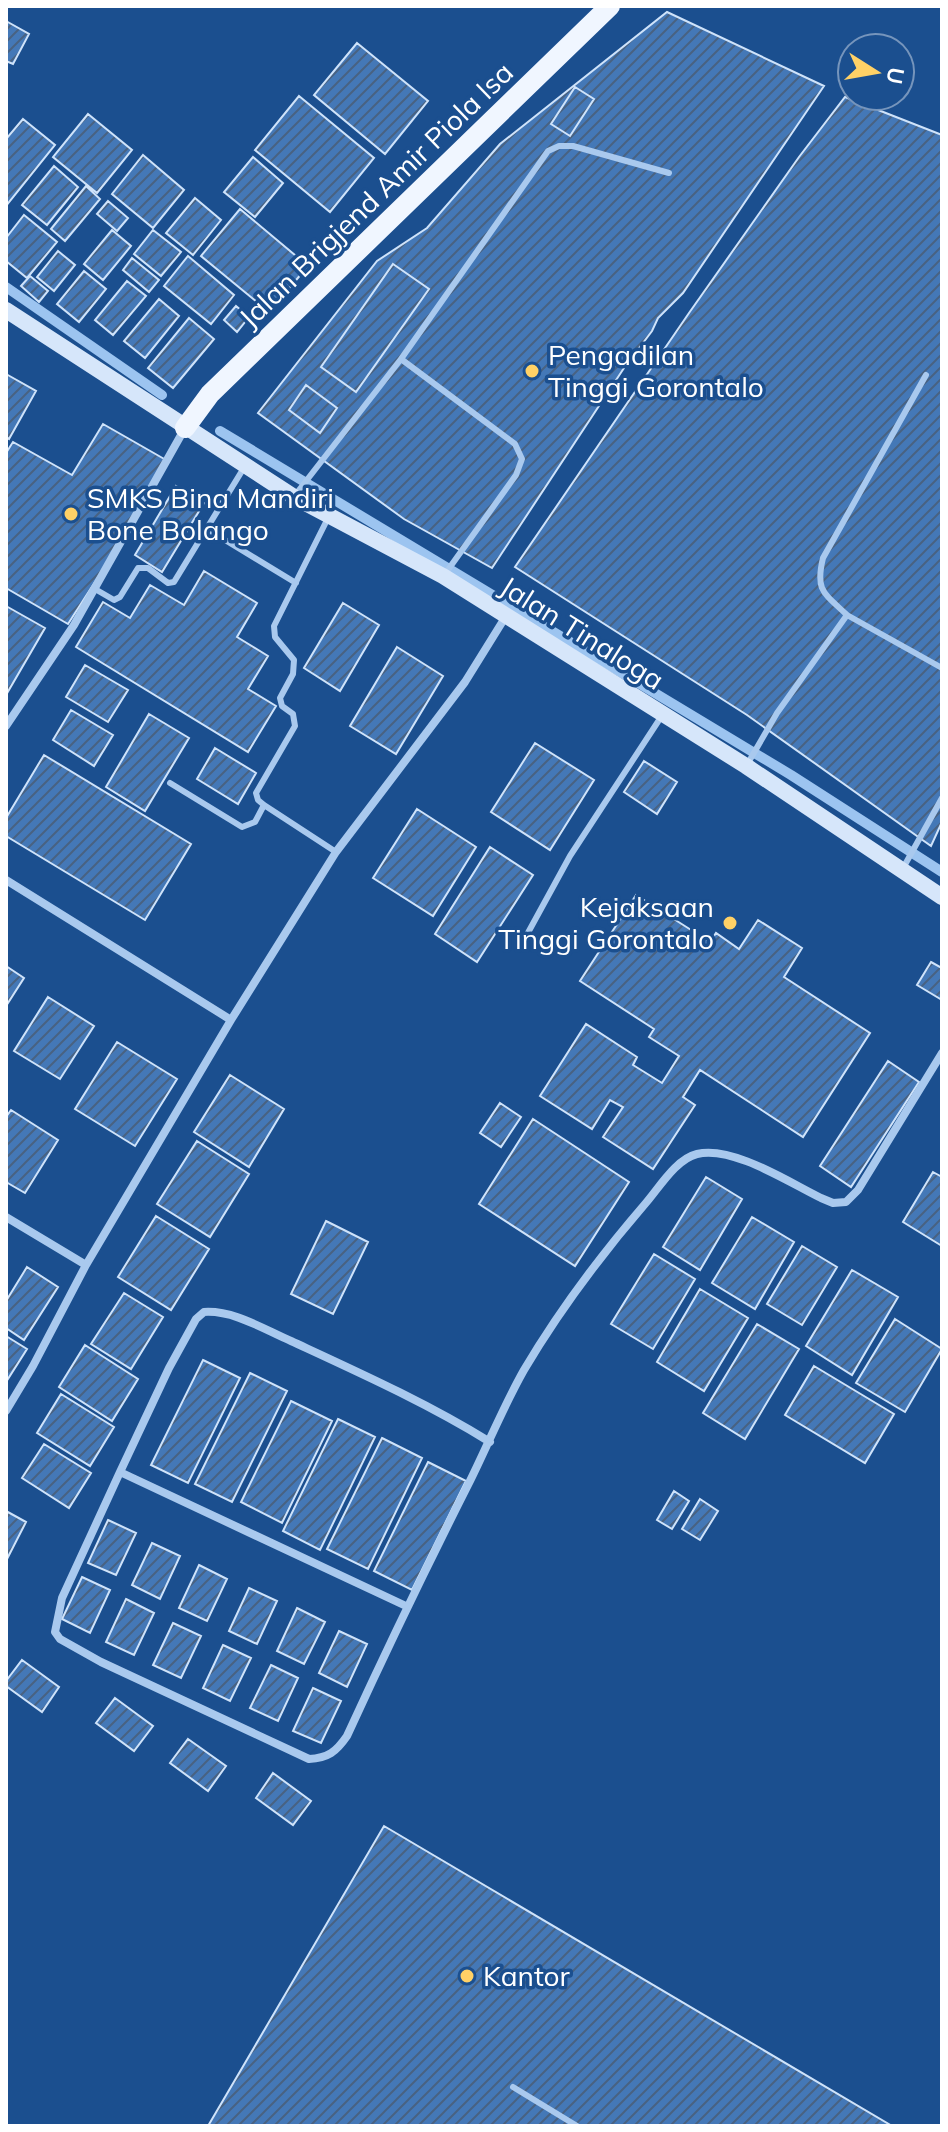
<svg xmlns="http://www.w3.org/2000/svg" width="948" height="2132" font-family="Mulish,sans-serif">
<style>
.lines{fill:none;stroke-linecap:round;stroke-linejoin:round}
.stream{stroke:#9cc4f0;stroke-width:10}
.building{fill:url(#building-hatch);stroke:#cfe3fa;stroke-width:2}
.lane{stroke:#a9c9ee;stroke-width:6}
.street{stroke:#a9c9ee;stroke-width:8}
.secondary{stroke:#d6e6fa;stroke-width:16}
.primary{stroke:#f0f6ff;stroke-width:20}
.poi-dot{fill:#ffd166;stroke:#1b4f8f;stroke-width:3}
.labels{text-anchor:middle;stroke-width:7;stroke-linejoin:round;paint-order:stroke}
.street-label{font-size:28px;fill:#fff;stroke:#1b4f8f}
.poi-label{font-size:28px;fill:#fff;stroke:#1b4f8f;text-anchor:start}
</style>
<defs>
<pattern id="building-hatch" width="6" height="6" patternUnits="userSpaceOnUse" patternTransform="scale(2)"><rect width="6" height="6" fill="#4478b7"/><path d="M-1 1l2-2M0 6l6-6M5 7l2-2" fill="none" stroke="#486282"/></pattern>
</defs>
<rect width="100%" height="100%" fill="#1b4f8f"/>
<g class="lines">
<path class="stream" d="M6,287l156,108
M220,431l571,344 151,97"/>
</g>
<path class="building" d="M667,12l157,74 -141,207 -25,25 -6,13 -28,37 -132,200 -88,-49 -146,-106 119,-152 50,-33 73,-84z
M6,21l23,13 -16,30 -7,-3z
M357,43l71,58 -43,53 -71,-59z
M575,87l19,12 -24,37 -19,-12z
M299,96l75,62 -44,54 -75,-62z
M845,97l97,38v687l-11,24 -184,-131 -232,-148 174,-254 110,-156z
M88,114l44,36 -35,43 -44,-36z
M23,119l32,26 -49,61v-67z
M143,155l41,35 -31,38 -41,-34z
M253,157l30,26 -28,34 -31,-25z
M54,166l24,21 -31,38 -25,-20z
M86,186l14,13 -35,42 -14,-12z
M195,198l26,22 -28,35 -27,-22z
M108,201l20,17 -11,13 -20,-17z
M240,209l68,57 -39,46 -68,-56z
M24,215l33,27 -30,36 -21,-17v-23z
M112,230l19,16 -28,34 -19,-16z
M153,230l28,22 -20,24 -27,-22z
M58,251l17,14 -21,26 -17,-14z
M188,256l46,39 -23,29 -47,-38z
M132,258l27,22 -10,12 -26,-22z
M393,264l36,25 -73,103 -35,-25z
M84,271l22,18 -27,33 -22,-18z
M30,276l18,15 -9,11 -18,-16z
M127,281l19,15 -33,39 -18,-15z
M159,299l20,17 -34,42 -21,-17z
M236,306l13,11 -12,15 -13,-12z
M189,318l25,21 -41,49 -25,-20z
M6,374l30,17 -27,48 -3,-2z
M306,385l31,23 -17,25 -31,-23z
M103,424l63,36 -53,94 -45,70 -62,-36v-135l7,-11 59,33z
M176,486l28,17 -42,69 -27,-17z
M204,571l53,32 -20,34 31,19 -20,33 28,17 -28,46 -172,-105 27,-45 27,16 20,-33 34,20z
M343,603l36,22 -39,66 -36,-23z
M6,606l39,22 -39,67z
M397,647l46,29 -47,78 -46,-28z
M85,665l43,25 -20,32 -42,-25z
M71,710l42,25 -19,31 -41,-26z
M149,714l40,24 -44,73 -39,-24z
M535,743l59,37 -44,70 -59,-38z
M215,748l41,25 -18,31 -41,-25z
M44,755l147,89 -46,76 -139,-84v-18z
M644,761l33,21 -20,32 -33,-22z
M417,809l59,38 -43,69 -60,-38z
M490,847l43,28 -56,87 -42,-28z
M636,895l74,47 6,-9 23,16 19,-29 44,28 -18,29 86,56 -67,104 -103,-67 -17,27 12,8 -42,64 -50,-32 20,-30 -13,-7 -18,29 -52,-33 46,-72 51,33 -4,8 29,18 17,-27 -30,-19 5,-8 -74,-48z
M931,962l11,6v32l-25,-15z
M6,966l18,12 -18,28z
M48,997l46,29 -34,53 -46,-28z
M117,1042l60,37 -42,67 -60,-37z
M888,1061l31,21 -68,105 -31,-21z
M230,1075l54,34 -35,58 -55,-35z
M500,1103l21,14 -20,30 -21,-14z
M11,1110l47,30 -33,53 -19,-11v-65z
M533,1119l96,63 -54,84 -96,-62z
M197,1141l52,33 -39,63 -53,-33z
M933,1172l9,5v69l-39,-24z
M706,1177l36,22 -42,71 -37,-23z
M156,1216l53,33 -38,61 -53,-33z
M752,1217l42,25 -39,67 -43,-26z
M326,1221l42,21 -35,72 -42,-20z
M802,1246l35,21 -35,58 -35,-21z
M654,1254l41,25 -42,70 -42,-25z
M27,1267l31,20 -34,53 -18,-12v-27z
M852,1270l46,27 -46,78 -46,-29z
M700,1289l48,29 -44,73 -47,-29z
M124,1293l39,24 -32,52 -40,-25z
M895,1319l47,30 -37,63 -49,-29z
M757,1324l42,25 -54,90 -42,-26z
M6,1336l21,13 -21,33z
M85,1345l53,34 -26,42 -53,-34z
M203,1360l37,18 -52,105 -37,-18z
M814,1366l80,48 -29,49 -80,-48z
M250,1373l37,18 -55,111 -37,-18z
M61,1394l53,33 -24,39 -53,-33z
M291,1401l41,20 -50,102 -41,-21z
M338,1419l37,18 -55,113 -37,-19z
M382,1438l40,20 -54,111 -41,-20z
M44,1444l47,29 -22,35 -47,-30z
M428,1462l38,19 -54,109 -38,-19z
M674,1491l15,10 -17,28 -15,-9z
M700,1499l18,12 -18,29 -18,-11z
M6,1511l20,11 -20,39z
M108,1520l28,13 -20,42 -28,-12z
M152,1543l28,13 -20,43 -28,-14z
M199,1565l28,14 -20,42 -28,-13z
M82,1577l28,13 -20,43 -28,-14z
M249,1588l28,13 -20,43 -28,-13z
M126,1599l28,14 -20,42 -28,-13z
M297,1608l28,14 -21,42 -27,-13z
M173,1623l28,13 -20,42 -28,-13z
M339,1631l28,13 -20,43 -28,-14z
M223,1645l28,13 -21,43 -27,-13z
M22,1660l37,27 -17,25 -36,-26v-5z
M271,1665l27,13 -20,43 -28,-13z
M313,1688l28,13 -20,42 -28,-12z
M115,1698l38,28 -19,25 -38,-28z
M188,1739l38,27 -18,25 -38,-28z
M273,1773l38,28 -18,24 -37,-27z
M384,1826l508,300h-684z"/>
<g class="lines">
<path class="lane" d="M401,359l147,-208 11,-5h14l96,27
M296,494l105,-135 114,85 7,15 -6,16 -71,99
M329,516l-55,110 1,11 19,23 -1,14 -13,24 2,8 11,8 2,12 -39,67 2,7 6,5 72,47
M207,529l89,54
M95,589l19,11 6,-3 18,-29h10l20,15 6,-1 71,-116
M847,615c-23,-22 -32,-24 -24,-57l103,-183
M748,763l29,-50 70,-98 95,53
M170,783l72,44 13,-5 9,-17
M902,870l40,-72
M524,940l46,-84 93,-142
M513,2087l64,39"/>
<path class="street" d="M6,726l68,-101 111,-197
M6,880l225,140 105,-168 129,-170 41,-66
M6,1217l80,48
M6,1411l27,-45 53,-101 145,-245
M490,1442c-63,-39 -132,-70 -199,-101 -26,-11 -57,-31 -87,-29l-8,7 -27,49 -49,104 -58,126 -7,34 5,7 41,23 208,97c19,-1 27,-7 38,-23 39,-85 79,-168 121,-251 19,-38 35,-78 56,-115 35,-59 77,-115 121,-166 14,-16 31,-45 52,-50 35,-9 93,29 124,44l12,5 13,-1 12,-12 84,-137
M120,1472l286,134"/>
<path class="secondary" d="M6,310l288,187 149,79 303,190 196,131"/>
<path class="primary" d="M185,428l25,-34 400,-388"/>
</g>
<g class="poi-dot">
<circle cx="532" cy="371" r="8"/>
<circle cx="71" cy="514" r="8"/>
<circle cx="730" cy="923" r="8"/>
<circle cx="467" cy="1976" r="8"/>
</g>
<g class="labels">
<g class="street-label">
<text transform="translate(376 195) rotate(-44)" y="10">Jalan Brigjend Amir Piola Isa</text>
<text transform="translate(582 633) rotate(32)" y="10">Jalan Tinaloga</text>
</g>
<g class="poi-label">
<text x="548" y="365">Pengadilan<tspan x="548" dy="32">Tinggi Gorontalo</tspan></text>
<text x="87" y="508">SMKS Bina Mandiri<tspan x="87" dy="32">Bone Bolango</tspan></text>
<text x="714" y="917" text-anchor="end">Kejaksaan<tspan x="714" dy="32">Tinggi Gorontalo</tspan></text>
<text x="483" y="1986">Kantor</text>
</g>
</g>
<rect width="948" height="2132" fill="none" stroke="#ffffff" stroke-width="16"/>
<g transform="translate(876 72) rotate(101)"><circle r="38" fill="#1b4f8f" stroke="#7695bc" stroke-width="2"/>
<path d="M0-6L14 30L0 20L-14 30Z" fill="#ffd166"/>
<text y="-12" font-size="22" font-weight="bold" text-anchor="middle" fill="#ffffff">U</text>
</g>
</svg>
